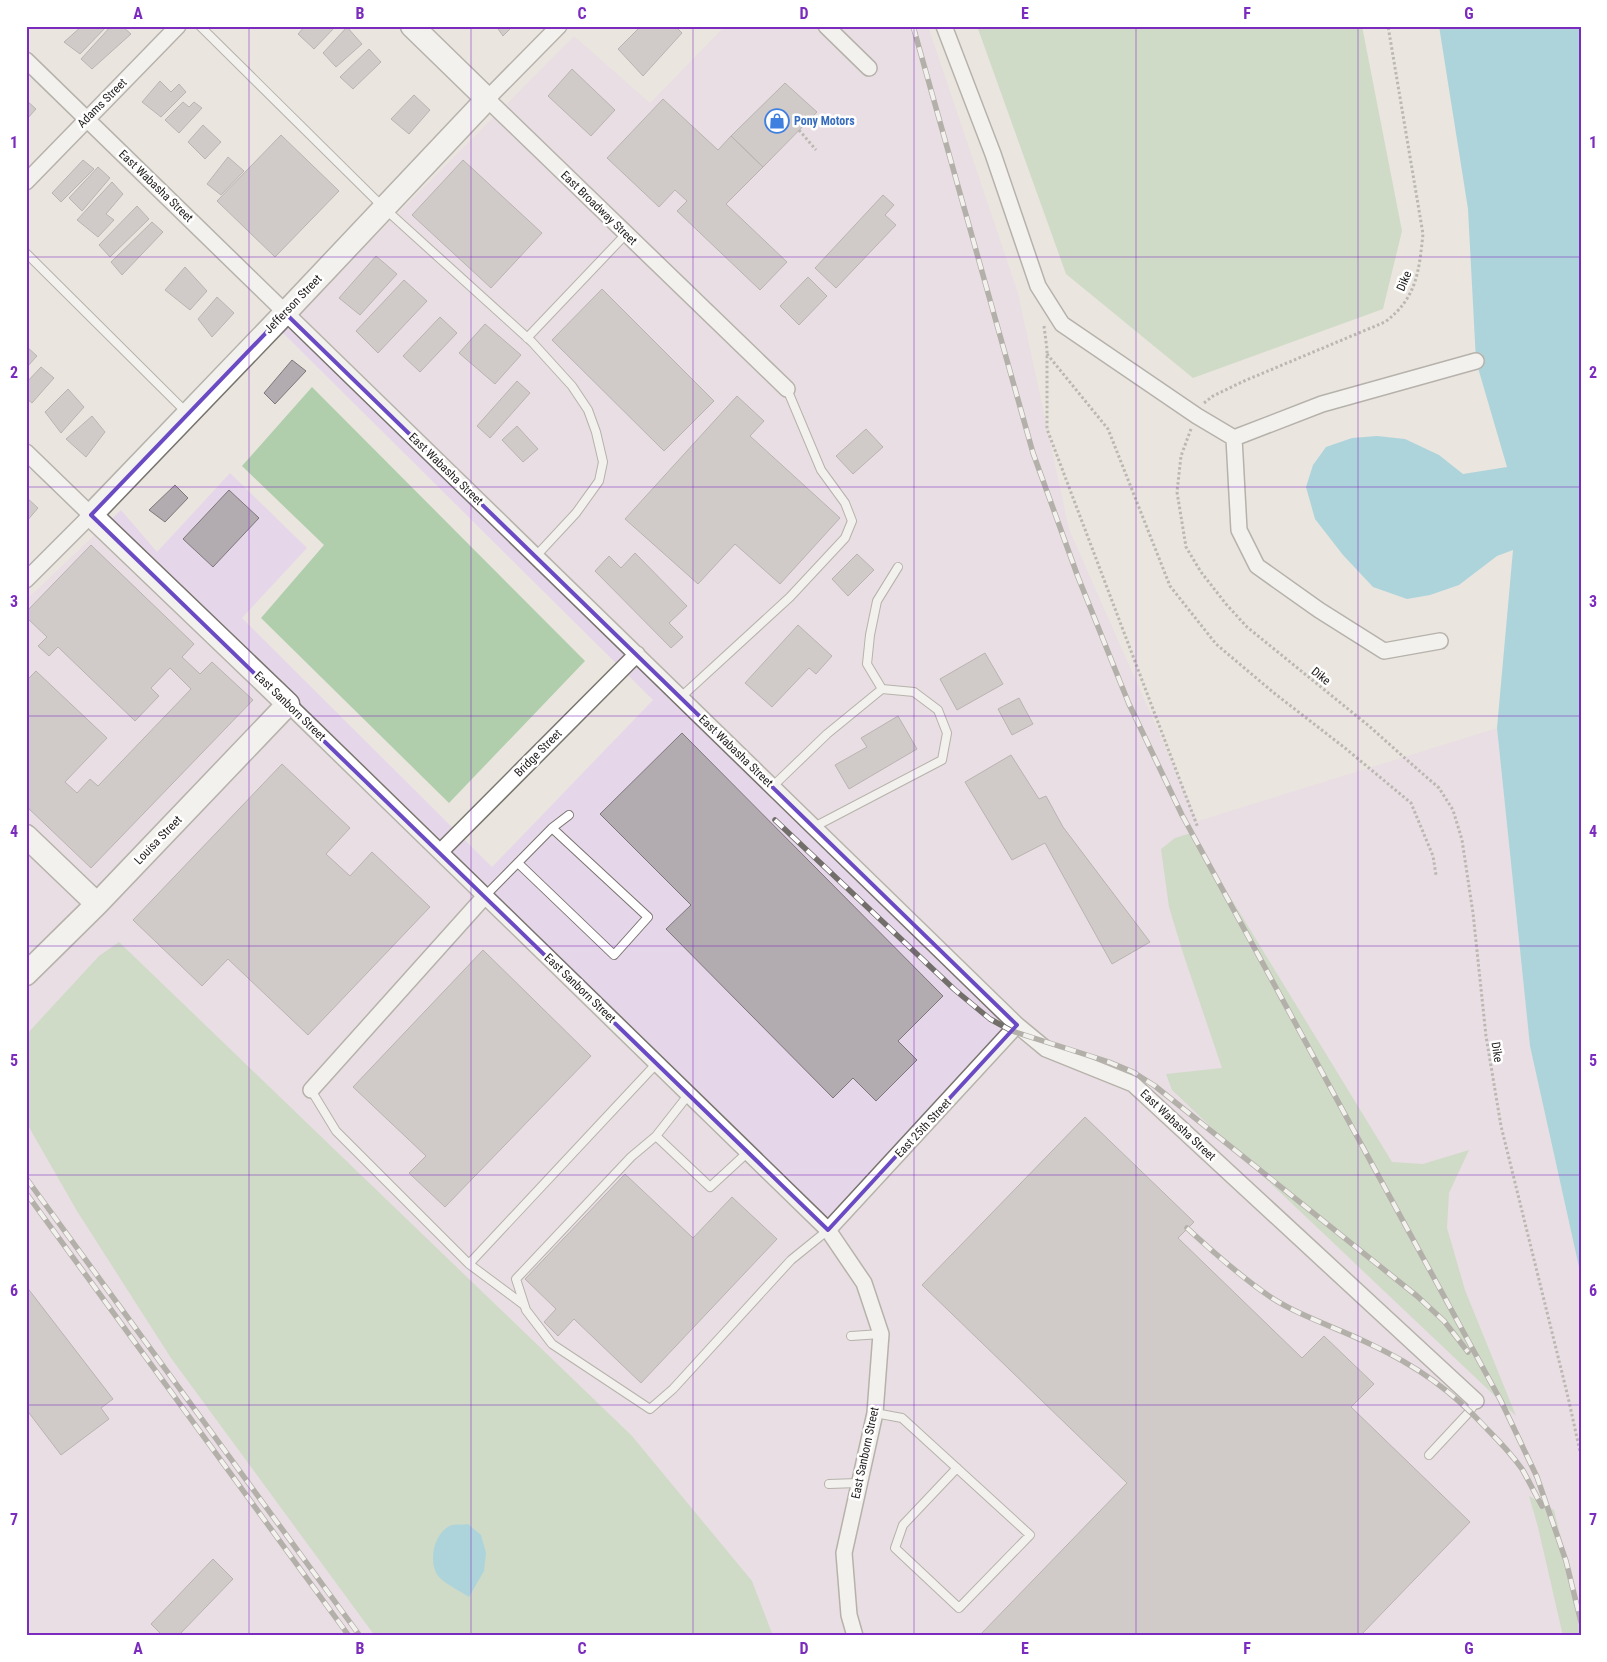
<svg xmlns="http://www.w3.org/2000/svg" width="1607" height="1662" font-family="'Roboto Condensed',sans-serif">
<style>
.industrial{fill:#e6d6e9}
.green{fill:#b0ceac}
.water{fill:#66bed7}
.building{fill:#b2abb0;stroke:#7d777b}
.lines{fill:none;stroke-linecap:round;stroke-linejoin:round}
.lane-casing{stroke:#78746e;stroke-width:10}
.street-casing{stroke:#78746e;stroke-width:18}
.secondary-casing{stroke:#78746e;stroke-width:25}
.path{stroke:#83807b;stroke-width:3;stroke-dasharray:2.5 2.5;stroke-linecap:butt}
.lane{stroke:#fff;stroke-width:8}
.street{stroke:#fff;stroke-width:15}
.secondary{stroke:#fff;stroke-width:22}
.rail-casing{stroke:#726f6b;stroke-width:5.5}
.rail{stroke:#fff;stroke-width:4;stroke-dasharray:11;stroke-linecap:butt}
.marked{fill:none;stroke:#6a4bc4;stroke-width:4;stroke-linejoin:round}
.grid{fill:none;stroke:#7b2cbf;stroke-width:1;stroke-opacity:0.55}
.labels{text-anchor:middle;stroke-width:5;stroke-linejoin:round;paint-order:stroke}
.street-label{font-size:12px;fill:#211f1d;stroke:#fff}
.shop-label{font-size:12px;font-weight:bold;fill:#366cbe;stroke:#fff;text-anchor:start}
.neatline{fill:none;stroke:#7b2cbf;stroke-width:2}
.grid-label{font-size:16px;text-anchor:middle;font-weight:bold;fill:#7b2cbf}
</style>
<rect width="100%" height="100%" fill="#eae6df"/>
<path class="industrial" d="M725,26h203l90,267 51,236 129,292 299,-93 33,318 51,230v360h-1555v-1036l95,-90 36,42 73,-79 77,75 -65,70 250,249 161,-167 -372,-369 293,-295 76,67z"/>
<path class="green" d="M977,26h385l40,205 -19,78 -190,69 -127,-104z
M312,387l273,274 -136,142 -188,-185 63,-73 -82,-79z
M1191,833l201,329 31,2 46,-14 -20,43 -2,35 18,62 51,126 -344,-326 -6,-16 56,-6 -39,-115 -14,-46 -8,-58 14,-11z
M119,942l513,494 120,145 21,55h-398l-204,-278 -94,-147 -51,-89v-87l73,-79z
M1529,1496l25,14 27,106v20h-18l-25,-109z"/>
<path class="water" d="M1439,26h142v1250l-51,-230 -33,-318 16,-178 -16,6 -38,29 -29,10 -23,4 -34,-12 -30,-32 -28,-36 -9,-32 7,-22 13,-18 26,-9 25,-2 28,3 34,16 24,19 44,-7 -31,-106 -8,-152z
M468,1524l13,11 5,18 -2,18 -15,26c-9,-6 -22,-12 -30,-20 -12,-14 -5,-46 13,-52 4,-1 11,0 16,-1z"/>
<path class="building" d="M82,26h25l-27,28 -16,-12z
M111,26h11l9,8 -39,35 -11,-10z
M305,26h31l-22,23 -16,-15z
M496,26h17l-10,10z
M641,26h34l7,7 -39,43 -25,-27z
M347,27l15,17 -26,23 -13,-14z
M369,49l12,13 -28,27 -13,-12z
M572,69l43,41 -24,26 -43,-40z
M160,81l11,11 8,-8 7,8 -25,25 -19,-15z
M785,83l32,29 -54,55 -32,-31z
M414,95l16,15 -21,24 -18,-15z
M663,99l55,51 13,-14 32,31 -37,37 61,58 -27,28 -83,-79 10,-10 -12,-11 -16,17 -52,-49z
M26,100l10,9 -10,11z
M183,102l6,5 5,-5 8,6 -23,25 -14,-13z
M203,125l18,17 -16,17 -17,-17z
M281,135l58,56 -64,66 -58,-56z
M228,157l16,14 -23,24 -14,-11z
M83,160l11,9 -33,33 -9,-9z
M463,160l79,73 -51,55 -79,-73z
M98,167l12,11 -28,33 -13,-13z
M112,182l11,12 -17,20 8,6 -16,17 -21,-17z
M883,195l11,10 -9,10 11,10 -60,63 -21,-20z
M137,206l12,13 -39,38 -11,-12z
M152,222l11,10 -41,43 -11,-13z
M376,256l21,18 -37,41 -21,-17z
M185,267l22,24 -17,19 -25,-20z
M808,277l19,19 -28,29 -19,-19z
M404,280l23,21 -49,52 -22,-22z
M602,289l112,112 -50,50 -112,-111z
M217,297l17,16 -22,24 -14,-18z
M440,317l17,16 -37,39 -17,-16z
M485,324l36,31 -26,29 -36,-31z
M26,346l11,10 -11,12z
M292,360l14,11 -31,33 -11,-11z
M41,367l13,11 -22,25 -6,-5v-15z
M517,381l13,12 -40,45 -13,-12z
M68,389l16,18 -23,26 -16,-21z
M737,396l27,25 -14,15 90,82 -60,66 -45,-40 -37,40 -73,-65z
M92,416l13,16 -19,25 -20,-18z
M517,426l21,23 -15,13 -21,-22z
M866,429l17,18 -30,27 -17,-18z
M175,485l13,13 -23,24 -16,-12z
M229,490l30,28 -46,49 -30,-28z
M26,497l12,11 -12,14z
M91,545l103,99 -12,13 18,17 12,-12 41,38 -162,168 -65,-62v-125l10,-10 71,67 -42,44 12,11 13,-14 8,7 93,-97 -21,-21 -19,20 8,8 -24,25 -77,-74 -9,9 -11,-10 9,-9 -21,-20v-5z
M635,553l52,53 -18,17 14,14 -12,11 -76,-77 14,-15 12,12z
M857,554l17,16 -26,26 -16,-17z
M798,625l34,31 -16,18 -7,-6 -37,39 -27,-24z
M985,653l18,31 -46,26 -17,-31z
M1019,698l14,26 -21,11 -14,-26z
M898,716l19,33 -68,40 -14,-24 32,-18 -6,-9z
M682,733l261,263 -45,45 19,19 -41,41 -23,-23 -20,20 -167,-169 25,-24 -91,-91z
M1011,755l28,44 7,-3 17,31 87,115 -38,22 -67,-121 -33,17 -47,-78z
M282,764l68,64 -24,26 24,22 22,-24 58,55 -122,128 -80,-76 -26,27 -69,-66z
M483,950l108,106 -146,151 -36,-34 17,-17 -73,-69z
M1085,1117l109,105 -16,16 124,120 22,-22 50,48 -23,23 119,115 -110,114h-381l148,-153 -205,-198z
M625,1174l68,64 39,-41 45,42 -136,144 -67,-64 -16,17 -14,-14 12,-13 -31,-30z
M26,1286l87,113 -12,9 8,11 -48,36 -35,-46z
M213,1559l20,20 -55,57h-15l-12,-12z"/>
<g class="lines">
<g class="lane-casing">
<path id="lane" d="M200,26l184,182 148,134 40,44 16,24 8,22 7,30 -4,19 -23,32 -40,43
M26,253l160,159
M527,338l99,-104
M882,689l-15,-25 3,-29 7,-34 21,-34
M681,697l109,-100 55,-59 7,-17 -7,-18 -24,-33 -34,-81
M773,786l54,-52 55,-45 32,3 24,18 9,23 -5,27 -128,67
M518,863l96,92 34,-38 -96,-89
M485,896l67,-68 17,-13
M311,1090l25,41 133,133 55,41
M689,1094l-33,42 -25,21 -115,122 10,31 26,34 98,65 23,-20 118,-129 37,-30
M656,1136l54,51 38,-35
M469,1264l188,-201
M851,1336l30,-2
M875,1413l27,5 128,117 -71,73 -64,-60 8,-23 54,-57
M1429,1455l41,-44 6,-10
M829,1484l29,-1"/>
</g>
<g class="street-casing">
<path id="street" d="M559,26l-72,73 300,290
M826,26l43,42
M944,26l49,128 45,132 24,38 135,92 37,22 88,-34 154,-43
M26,60l991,965 29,24 87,35 343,317
M26,182l152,-156
M1234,438l5,92 18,36 62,44 65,41 56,-10
M26,452l65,63 -65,65
M288,704l540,526 36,53 17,51 -6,79 -31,140 5,62 6,21
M440,852l197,-198
M311,1090l174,-194
M828,1230l189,-205"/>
</g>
<g class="secondary-casing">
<path id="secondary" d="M26,836l71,68
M26,974l71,-70 191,-200 -197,-189 194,-202 202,-214 -75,-73"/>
</g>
<path class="path" d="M799,130l17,20
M1044,326l3,23v80l151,399
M1047,354l61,75 62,157 46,58 58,49 71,55 66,55 22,53 3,19
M1204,403l9,-7 31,-15 141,-59c32,-24 34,-51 38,-88l-35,-208
M1191,429l-10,27 -4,36 9,55 15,25 25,32 21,23 122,99 38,34 32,28 14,22 9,30 11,73 13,123 15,90 67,271 13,59"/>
<use href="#lane" class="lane"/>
<use href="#street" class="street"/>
<use href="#secondary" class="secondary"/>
<g class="rail-casing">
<path id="rail" d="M913,26l120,427 45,124 51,127 53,111 319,586 36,76 29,84 15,61
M775,820l180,170 35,29 22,12 97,31 24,10 22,14 262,210 27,25 24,31
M26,1178l334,458
M26,1193l323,443
M1187,1228c26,24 53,48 82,68 30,20 66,31 99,47 49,23 83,47 119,86 12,12 25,26 35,40 7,12 13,25 20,37"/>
</g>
<use href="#rail" class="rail"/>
</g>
<path d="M0 0H1607V1662H0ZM285,313l732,712 -189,205 -737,-715z" fill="#eae6df" fill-opacity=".55" fill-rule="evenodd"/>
<path class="marked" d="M285,313l732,712 -189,205 -737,-715z"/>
<path class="grid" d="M249,26v1610M471,26v1610M693,26v1610M914,26v1610M1136,26v1610M1358,26v1610M26,257h1555M26,487h1555M26,716h1555M26,946h1555M26,1175h1555M26,1405h1555"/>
<defs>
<g id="shop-ring" transform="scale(1.25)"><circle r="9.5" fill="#fff" stroke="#3f7fe0" stroke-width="1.5"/><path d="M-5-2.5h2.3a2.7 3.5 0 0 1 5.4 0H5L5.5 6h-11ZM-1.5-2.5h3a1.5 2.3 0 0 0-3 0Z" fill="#3f7fe0"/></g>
</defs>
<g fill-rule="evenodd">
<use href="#shop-ring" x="777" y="121"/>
</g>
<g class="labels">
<g class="street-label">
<text transform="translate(102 103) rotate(-45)" y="4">Adams Street</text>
<text transform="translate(156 186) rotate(44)" y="4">East Wabasha Street</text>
<text transform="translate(599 208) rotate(44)" y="4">East Broadway Street</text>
<text transform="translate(1404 281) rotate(-67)" y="4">Dike</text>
<text transform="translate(293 304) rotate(-46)" y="4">Jefferson Street</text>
<text transform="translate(446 469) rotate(44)" y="4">East Wabasha Street</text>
<text transform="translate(1321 676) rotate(39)" y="4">Dike</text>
<text transform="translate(290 706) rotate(44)" y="4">East Sanborn Street</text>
<text transform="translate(736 751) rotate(44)" y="4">East Wabasha Street</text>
<text transform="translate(538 753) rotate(-45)" y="4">Bridge Street</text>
<text transform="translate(158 840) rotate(-46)" y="4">Louisa Street</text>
<text transform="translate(580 988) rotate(44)" y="4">East Sanborn Street</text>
<text transform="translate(1497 1052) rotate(82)" y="4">Dike</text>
<text transform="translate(1178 1125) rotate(43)" y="4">East Wabasha Street</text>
<text transform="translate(923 1128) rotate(-47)" y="4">East 25th Street</text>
<text transform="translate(865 1453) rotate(-78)" y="4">East Sanborn Street</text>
</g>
<g class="shop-label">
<text x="794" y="125">Pony Motors</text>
</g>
</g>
<rect width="1607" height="1662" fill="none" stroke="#ffffff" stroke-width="55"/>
<rect x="28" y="28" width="1552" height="1606" class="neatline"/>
<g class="grid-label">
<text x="138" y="19">A</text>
<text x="360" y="19">B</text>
<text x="582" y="19">C</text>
<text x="804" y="19">D</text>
<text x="1025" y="19">E</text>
<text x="1247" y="19">F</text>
<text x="1469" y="19">G</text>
<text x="14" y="148">1</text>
<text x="1593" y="148">1</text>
<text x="14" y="378">2</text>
<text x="1593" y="378">2</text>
<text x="14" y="607">3</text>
<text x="1593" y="607">3</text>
<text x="14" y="837">4</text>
<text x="1593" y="837">4</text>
<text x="14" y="1066">5</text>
<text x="1593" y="1066">5</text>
<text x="14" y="1296">6</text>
<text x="1593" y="1296">6</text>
<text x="14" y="1525">7</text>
<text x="1593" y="1525">7</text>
<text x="138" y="1654">A</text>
<text x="360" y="1654">B</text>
<text x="582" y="1654">C</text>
<text x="804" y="1654">D</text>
<text x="1025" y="1654">E</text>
<text x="1247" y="1654">F</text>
<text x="1469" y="1654">G</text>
</g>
</svg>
